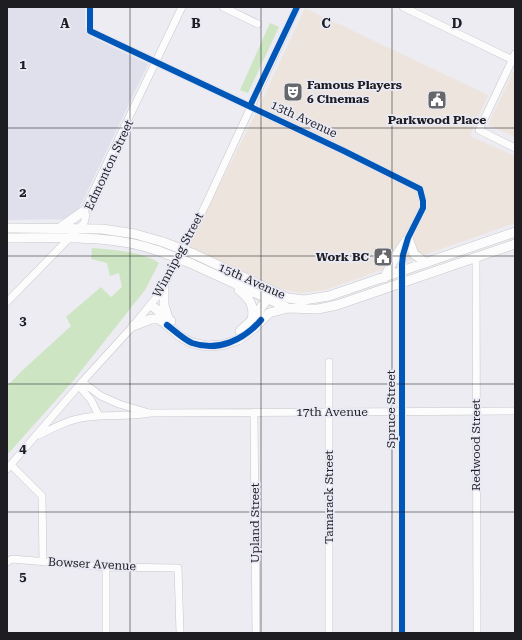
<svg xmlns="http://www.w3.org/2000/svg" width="522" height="640" font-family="'Roboto Serif',serif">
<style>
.commercial{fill:#ede5dd}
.built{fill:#e0e0ed}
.green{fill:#cee5c3}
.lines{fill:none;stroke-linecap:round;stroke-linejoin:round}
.minor-casing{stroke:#c7c7cb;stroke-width:8}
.major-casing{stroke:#c7c7cb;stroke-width:10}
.minor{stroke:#fcfcfd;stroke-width:7}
.major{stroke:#fcfcfd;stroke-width:9}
.major-bridge-casing{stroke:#c7c7cb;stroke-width:10;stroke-linecap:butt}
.major-bridge{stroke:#fcfcfd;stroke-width:9}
.cycleway-casing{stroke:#e9eaf5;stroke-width:8}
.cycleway{stroke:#0057b8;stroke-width:6}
.grid{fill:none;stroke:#1e1e22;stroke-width:1;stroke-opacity:0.55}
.labels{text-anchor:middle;stroke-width:3.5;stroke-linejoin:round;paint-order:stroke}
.poi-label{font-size:12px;font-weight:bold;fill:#1e1e22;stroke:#e9eaf5;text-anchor:start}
.street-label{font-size:12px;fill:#1e1e22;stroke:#e9eaf5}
.grid-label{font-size:13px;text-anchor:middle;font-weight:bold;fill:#1e1e22;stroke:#e9eaf5;stroke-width:3.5;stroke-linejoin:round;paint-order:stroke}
</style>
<rect width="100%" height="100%" fill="#ececf2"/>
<path class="commercial" d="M305,8l183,87 -18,41 45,20v67l-190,67 -26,3 -25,-6 -86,-40 68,-134z
M515,68v69l-27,-12z"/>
<path class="built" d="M7,7h78v20l6,10 57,27 -74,155 -67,1z"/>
<path class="green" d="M270,23l9,4 -31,66 -8,-3z
M92,248c20,2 50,3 67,15l-14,27 -72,91 -66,74v-69l17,-17 47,-43 -5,-9 35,-30 10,10 11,-10 -3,-14 -9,3 -3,-13 -16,-4z"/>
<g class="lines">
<g class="minor-casing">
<path id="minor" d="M90,7v24l254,120 76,38 3,12v7l-15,30 -5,17 -1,9v369
M223,7l35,17
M403,7l112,54
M515,54l-36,76 36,18
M476,256l1,377
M7,302l77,-79 2,-8 -2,-4 98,-204
M329,362v271
M82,382l19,14 18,8 30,9
M79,386l12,14 8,16
M254,412l2,221
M39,435c16,-8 31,-16 49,-18 21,-3 41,0 62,-4l365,-2
M11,465l31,31 1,65
M7,469l75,-87 51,-56 27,-33 46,-89 91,-197
M7,562l5,-3 94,8 72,1 2,65
M106,567v66"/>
</g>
<g class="major-casing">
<path id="major" d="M61,227l23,-16
M7,228l95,1 33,5 28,8
M7,238c51,0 103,-4 152,13
M408,238l6,16 12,9
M194,254l94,44 16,2 25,-4 186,-64
M190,263l98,45 30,1 19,-4 178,-61
M384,278l15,-27 9,-13
M164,285v20l4,13
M239,290c11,9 16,16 13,30
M151,305l20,16
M133,326l18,-7h8l8,6 14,12 11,6 15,3 15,-1 16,-5 15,-11 16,-16 19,-5
M240,331l12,-11 18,-25"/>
</g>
<use href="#minor" class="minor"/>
<use href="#major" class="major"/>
<g class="major-bridge-casing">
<path id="major-bridge" d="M163,242l31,12
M159,251l31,12"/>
</g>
<use href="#major-bridge" class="major-bridge"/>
<g class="cycleway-casing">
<path id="cycleway" d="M90,7v24l254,120 76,38 3,12v7l-15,30 -5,17 -1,9v369
M250,106l47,-99
M167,325c8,6 16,14 25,18 26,9 52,-3 69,-23"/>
</g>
<use href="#cycleway" class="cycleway"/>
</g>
<path class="grid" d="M130,7v626M261,7v626M392,7v626M7,128h508M7,256h508M7,384h508M7,512h508"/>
<defs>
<g id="theatre-square" transform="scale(1)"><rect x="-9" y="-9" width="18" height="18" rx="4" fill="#66666b" stroke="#e9eaf5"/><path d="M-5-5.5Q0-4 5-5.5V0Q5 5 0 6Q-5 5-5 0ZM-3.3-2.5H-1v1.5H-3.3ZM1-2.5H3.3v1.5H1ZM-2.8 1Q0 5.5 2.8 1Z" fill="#fff"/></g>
<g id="civic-square" transform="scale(1)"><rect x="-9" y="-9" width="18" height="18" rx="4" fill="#66666b" stroke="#e9eaf5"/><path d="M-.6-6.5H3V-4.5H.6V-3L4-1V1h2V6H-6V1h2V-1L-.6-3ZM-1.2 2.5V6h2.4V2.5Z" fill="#fff"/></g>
</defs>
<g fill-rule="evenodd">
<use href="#theatre-square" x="293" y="92"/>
<use href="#civic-square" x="437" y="100"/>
<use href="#civic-square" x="383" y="257"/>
</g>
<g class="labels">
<g class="poi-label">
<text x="307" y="89">Famous Players<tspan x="307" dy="14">6 Cinemas</tspan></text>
<text x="437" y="124" text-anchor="middle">Parkwood Place</text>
<text x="369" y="261" text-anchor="end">Work BC</text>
</g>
<g class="street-label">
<text transform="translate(304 119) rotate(25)" y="4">13th Avenue</text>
<text transform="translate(109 165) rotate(-65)" y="4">Edmonton Street</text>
<text transform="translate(178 255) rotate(-62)" y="4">Winnipeg Street</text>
<text transform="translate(252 281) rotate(24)" y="4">15th Avenue</text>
<text transform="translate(391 409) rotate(-90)" y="4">Spruce Street</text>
<text x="332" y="416">17th Avenue</text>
<text transform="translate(476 445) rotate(-90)" y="4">Redwood Street</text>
<text transform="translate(329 497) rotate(-90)" y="4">Tamarack Street</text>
<text transform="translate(255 523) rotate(-90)" y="4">Upland Street</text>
<text transform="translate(92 564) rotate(3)" y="4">Bowser Avenue</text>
</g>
</g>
<g class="grid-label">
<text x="65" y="28">A</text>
<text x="196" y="28">B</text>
<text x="326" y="28">C</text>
<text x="457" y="28">D</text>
<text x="23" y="69">1</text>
<text x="23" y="197">2</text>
<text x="23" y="325">3</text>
<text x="23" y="453">4</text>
<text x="23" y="581">5</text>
</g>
<rect width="522" height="640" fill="none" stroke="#1e1e22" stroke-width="16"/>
</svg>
